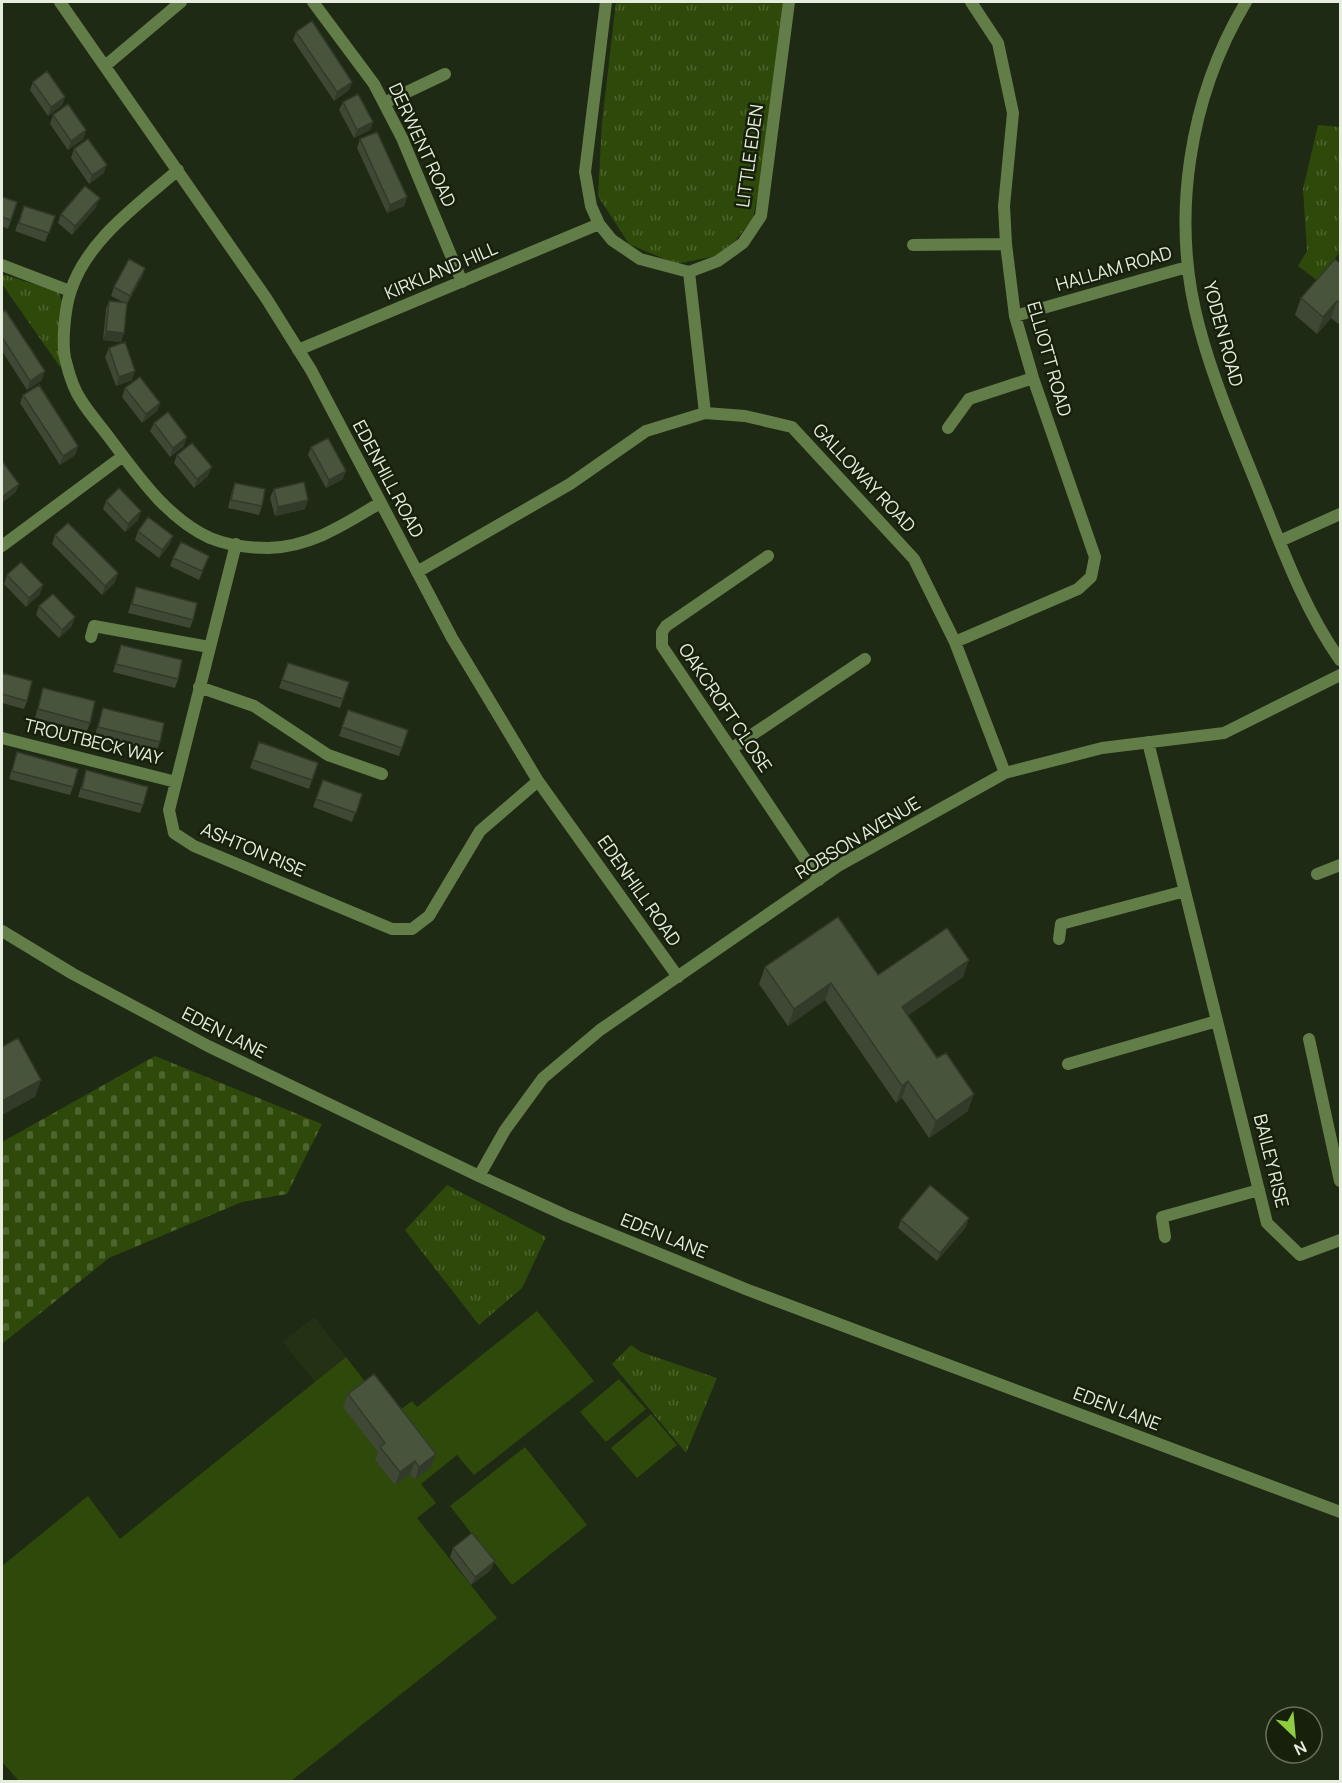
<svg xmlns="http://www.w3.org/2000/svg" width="1342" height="1783" font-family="Manrope,sans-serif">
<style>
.built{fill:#243114}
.grass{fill:url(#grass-tufts)}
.cemetery{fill:url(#cemetery-stones)}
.garden{fill:#2f490b}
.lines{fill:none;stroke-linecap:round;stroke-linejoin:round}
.minor{stroke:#637d49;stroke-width:12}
.wall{fill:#3e4834}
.shaded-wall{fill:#323b2a}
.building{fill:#48543c;stroke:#323b2a;stroke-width:1.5}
.labels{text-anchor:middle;stroke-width:5;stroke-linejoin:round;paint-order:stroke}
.street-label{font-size:18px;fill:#e6eddf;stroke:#16200a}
</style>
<defs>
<pattern id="grass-tufts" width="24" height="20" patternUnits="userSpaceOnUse" patternTransform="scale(1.5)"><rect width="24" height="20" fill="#2f490b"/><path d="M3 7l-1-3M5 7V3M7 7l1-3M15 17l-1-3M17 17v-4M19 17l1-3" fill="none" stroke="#4d642e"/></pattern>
<pattern id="cemetery-stones" width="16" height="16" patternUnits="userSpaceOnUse" patternTransform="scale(1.5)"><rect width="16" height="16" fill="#2f490b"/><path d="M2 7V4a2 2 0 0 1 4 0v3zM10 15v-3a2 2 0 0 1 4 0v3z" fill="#4d642e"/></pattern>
</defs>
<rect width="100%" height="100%" fill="#1f2a14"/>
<path class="built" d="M314,1317l32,40 -31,25 -32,-40z"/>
<path class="grass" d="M616,2h169l-23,173 -9,43 -17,22 -20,16 -40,8 -47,-20 -31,-48 4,-74z
M1318,125l22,2v125l-22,29 -20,-15 9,-15 -4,-62z
M2,274l57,18 3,10 -2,65 -58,-83z
M447,1185l99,52 -24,51 -43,37 -74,-95z
M631,1345l10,7 76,26 -31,75 -74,-89z"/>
<path class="cemetery" d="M155,1056l167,68 -35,70 -45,8 -133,56 -107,86v-202z"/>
<path class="garden" d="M537,1311l57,70 -120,94 -17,-20 -36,29 15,19 -19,15 80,100 -206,163h-272l-17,-19v-196l86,-70 32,43 226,-182 46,59 20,-15 5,6z
M619,1379l27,30 -40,33 -26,-30z
M651,1414l26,31 -40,33 -26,-30z
M525,1447l62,78 -75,60 -62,-79z"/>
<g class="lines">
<path class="minor" d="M60,2l206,296 45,72 141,268 86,143 140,196
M313,2l61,82 28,54 60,144
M606,2l-21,170 6,34 8,18 13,16 28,19 49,13 29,-11 25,-18 18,-27 28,-214
M1246,2c-57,95 -76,216 -47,324 15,57 39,112 61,167 23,57 44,116 80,167
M105,66l76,-64
M384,103l61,-29
M178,170c-39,34 -90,69 -107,120 -6,17 -10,55 -5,72 3,12 8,28 15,38 8,13 18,24 27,36 28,37 58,82 102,102 17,7 40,10 58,10 43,-1 77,-24 112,-45
M913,245l93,-1
M2,265l68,26
M689,272l16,141
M1015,316l172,-49
M298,350l301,-126
M948,428l21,-29 64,-21
M1280,541l60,-27
M236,544l-67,266 5,23 20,13 198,83h20l17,-13 51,-85 58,-50
M2,546l121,-90
M768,556l-102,70 -4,6v14l157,234
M417,572l153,-88 76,-53 59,-18 40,3 47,11 122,132 41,83 50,131
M91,637l3,-11 115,21
M955,642l123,-53 13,-12 4,-20 -62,-179 -18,-62 -9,-72 -2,-38 9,-93 -15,-70 -27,-41
M199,687l55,19 74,49 54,19
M2,738l174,44
M1148,742l119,481 33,32 40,-15
M731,749l134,-90
M1317,874l23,-9
M2,931l71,43 135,72 271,130 88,40 181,74 592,222
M1059,939l2,-15 124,-33
M1309,1039l31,142
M1068,1064l149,-43
M479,1176l26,-46 38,-52 57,-48 238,-164 167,-93 97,-25 122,-15 116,-58
M1165,1237l-3,-20 97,-27"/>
</g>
<path class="wall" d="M296,32l56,50 -3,8 -15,11 -41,-61z
M33,82l32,15 -3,8 -14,11 -18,-26z
M343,102l30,20 -3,8 -16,8 -15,-28z
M53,115l33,15 -3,9 -15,11 -18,-26z
M360,139l47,58 -3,9 -17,7 -30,-65z
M74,149l30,24 -15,11 -18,-26z
M2,197l15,5 -9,27 -6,-3z
M24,206l31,10 -10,26 -30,-11z
M96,207l-24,28 -14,-12 3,-9z
M1341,264v62l-10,-8 -14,16 -22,-19 6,-17z
M145,268l-3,9 -15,27 -6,38 -18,-2 3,-31 3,-8 14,1 -12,-6 3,-9z
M2,313l40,67 -15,10 -25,-39z
M109,348l23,32 -16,6 -11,-29z
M125,388l35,15 -3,8 -15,12 -20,-26z
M23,395l55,51 -3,9 -15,10 -40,-62z
M154,423l30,23 -14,11 -20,-26z
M311,447l32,32 -17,9 -18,-33z
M177,455l31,21 -14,12 -20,-25z
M235,483l27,23 -3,9 -31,-7 4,-17z
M274,489l31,20 -30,7 -5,-18z
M106,501l32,19 -13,12 -22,-23z
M138,531l32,13 -11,14 -24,-18z
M55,535l63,38 -3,9 -13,13 -50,-51z
M173,558l33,6 -7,16 -29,-14z
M7,575l33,19 -14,13 -22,-23z
M136,587l57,33 -3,8 -62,-15z
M39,606l33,20 -13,12 -23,-23z
M121,645l57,34 -3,9 -62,-16z
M288,663l61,19 -9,26 -61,-20z
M2,673l25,28 -3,8 -22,-6z
M43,688l47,35 -3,8 -52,-13z
M103,708l57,34 -3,8 -62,-15z
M348,710l60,20 -9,26 -60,-20z
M259,742l59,21 -9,26 -59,-21z
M17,752l56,35 -3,8 -61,-16z
M86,770l57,35 -3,8 -62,-16z
M323,780l39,14 -10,28 -39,-15z
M765,967l113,8 85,2 -55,38 60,96 -39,27 -27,-40 -6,5 -71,-103 -37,26 -29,-42z
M901,1220l65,7 -29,34 -39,-33z
M348,1394l83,73 -16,13 -5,-6 -15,11 -20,-25 3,-8 -35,-45z
M453,1548l38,22 -20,15 -21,-28z"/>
<path class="shaded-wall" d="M352,82l-3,8 -15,11 3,-9z
M65,97l-3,8 -14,11 3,-9z
M373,122l-3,8 -16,8 3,-8z
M86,130l-3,9 -15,11 3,-9z
M107,165l-3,8 -15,11 3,-9z
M407,197l-3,9 -17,7 3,-8z
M100,198l-4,9 -24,28 3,-9z
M145,268l-3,9 -15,27 3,-8z
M1337,301l-6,17 -14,16 6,-17z
M106,331l18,2 -3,9 -18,-2z
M45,371l-3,9 -15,10 3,-9z
M135,371l-3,9 -16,6 3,-9z
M160,403l-3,8 -15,12 4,-9z
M187,437l-3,9 -14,11 3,-9z
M78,446l-3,9 -15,10 3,-9z
M212,467l-4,9 -14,12 3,-9z
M346,471l-3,8 -17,9 3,-8z
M19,484l-3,8 -14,11v-6z
M308,500l-3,9 -30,7 3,-9z
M141,511l-3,9 -13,12 3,-8z
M173,536l-3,8 -11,14 3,-8z
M118,573l-3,9 -13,13 3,-9z
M43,585l-3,9 -14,13 3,-9z
M75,617l-3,9 -13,12 3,-8z
M969,960l-6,17 -67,47 6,-17z
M831,983l-6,17 -37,26 6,-17z
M41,1080l-6,17 -33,18v-14z
M908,1081l-6,17 -6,5 6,-17z
M974,1094l-6,17 -39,27 7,-17z
M969,1218l-3,9 -29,34 3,-8z
M436,1454l-5,13 -16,13 4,-13z
M415,1461l-5,13 -15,11 5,-13z
M495,1561l-4,9 -20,15 4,-8z"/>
<path class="building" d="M312,21l40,61 -15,10 -41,-60z
M47,71l18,26 -14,10 -18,-25z
M358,94l15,28 -16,8 -14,-28z
M68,104l18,26 -15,11 -18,-26z
M377,132l30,65 -17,8 -30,-66z
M88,139l19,26 -15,10 -18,-26z
M85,186l15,12 -25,28 -14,-12z
M2,197l15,5 -6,18 -9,-3z
M24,206l31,10 -6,17 -30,-10z
M129,259l16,9 -15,28 -16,-9z
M1335,259l6,5v40l-4,-3 -14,16 -22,-19z
M109,301l18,2 -3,30 -18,-2z
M5,310l40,61 -15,10 -28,-44v-24z
M125,342l10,29 -16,6 -10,-29z
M140,377l20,26 -14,11 -21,-26z
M39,385l39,61 -15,10 -40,-61z
M168,412l19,25 -14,11 -19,-25z
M328,438l18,33 -17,9 -18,-33z
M192,443l20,24 -15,12 -20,-24z
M2,461l17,23 -17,13z
M304,482l4,18 -30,7 -4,-18z
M235,483l30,6 -3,17 -31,-6z
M119,488l22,23 -13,13 -22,-23z
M148,517l25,19 -11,14 -24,-19z
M68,523l50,50 -13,13 -50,-51z
M181,542l28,14 -7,15 -29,-13z
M21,562l22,23 -14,13 -22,-23z
M136,587l61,16 -4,17 -61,-16z
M53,594l22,23 -13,13 -23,-24z
M121,645l61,15 -4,19 -62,-15z
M288,663l61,19 -6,17 -61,-19z
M2,673l30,8 -5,20 -25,-7z
M43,688l52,13 -5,22 -52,-14z
M103,708l61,15 -4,19 -62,-15z
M348,710l60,20 -6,18 -60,-21z
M259,742l59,21 -6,17 -59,-20z
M17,752l61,17 -5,18 -61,-16z
M86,770l62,17 -5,18 -61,-16z
M323,780l39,14 -6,19 -40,-14z
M838,917l40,58 69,-47 22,32 -67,47 35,51 9,-5 28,41 -38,27 -28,-40 -6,5 -71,-103 -37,26 -29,-42z
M18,1038l23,42 -39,21v-54z
M930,1185l39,33 -29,35 -39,-33z
M374,1374l62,80 -17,13 -4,-6 -15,11 -20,-25 5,-4 -37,-49z
M472,1533l23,28 -20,16 -22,-29z"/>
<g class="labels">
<g class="street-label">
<text transform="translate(422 145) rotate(65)" y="6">DERWENT ROAD</text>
<text transform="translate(750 156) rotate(-82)" y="6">LITTLE EDEN</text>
<text transform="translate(1114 269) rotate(-16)" y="6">HALLAM ROAD</text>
<text transform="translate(441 271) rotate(-23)" y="6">KIRKLAND HILL</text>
<text transform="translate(1223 334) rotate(75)" y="6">YODEN ROAD</text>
<text transform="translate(1049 359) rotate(74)" y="6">ELLIOTT ROAD</text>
<text transform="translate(864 478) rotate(47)" y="6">GALLOWAY ROAD</text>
<text transform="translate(388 479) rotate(62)" y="6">EDENHILL ROAD</text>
<text transform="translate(725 708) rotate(56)" y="6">OAKCROFT CLOSE</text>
<text transform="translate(93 742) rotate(14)" y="6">TROUTBECK WAY</text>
<text transform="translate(858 838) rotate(-31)" y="6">ROBSON AVENUE</text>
<text transform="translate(253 850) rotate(23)" y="6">ASHTON RISE</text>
<text transform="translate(639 891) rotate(55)" y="6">EDENHILL ROAD</text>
<text transform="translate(224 1033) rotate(27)" y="6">EDEN LANE</text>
<text transform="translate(1271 1161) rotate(76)" y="6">BAILEY RISE</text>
<text transform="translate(664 1236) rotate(22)" y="6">EDEN LANE</text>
<text transform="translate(1117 1409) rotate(21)" y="6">EDEN LANE</text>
</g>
</g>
<rect width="1342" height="1783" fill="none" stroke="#e6eddf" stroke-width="6"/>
<g transform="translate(1294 1735) rotate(154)"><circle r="28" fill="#16200a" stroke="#69725f" stroke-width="1.5"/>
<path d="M0-4.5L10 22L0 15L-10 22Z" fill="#90cd41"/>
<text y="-9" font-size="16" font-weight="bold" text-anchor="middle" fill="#e6eddf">N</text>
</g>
</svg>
